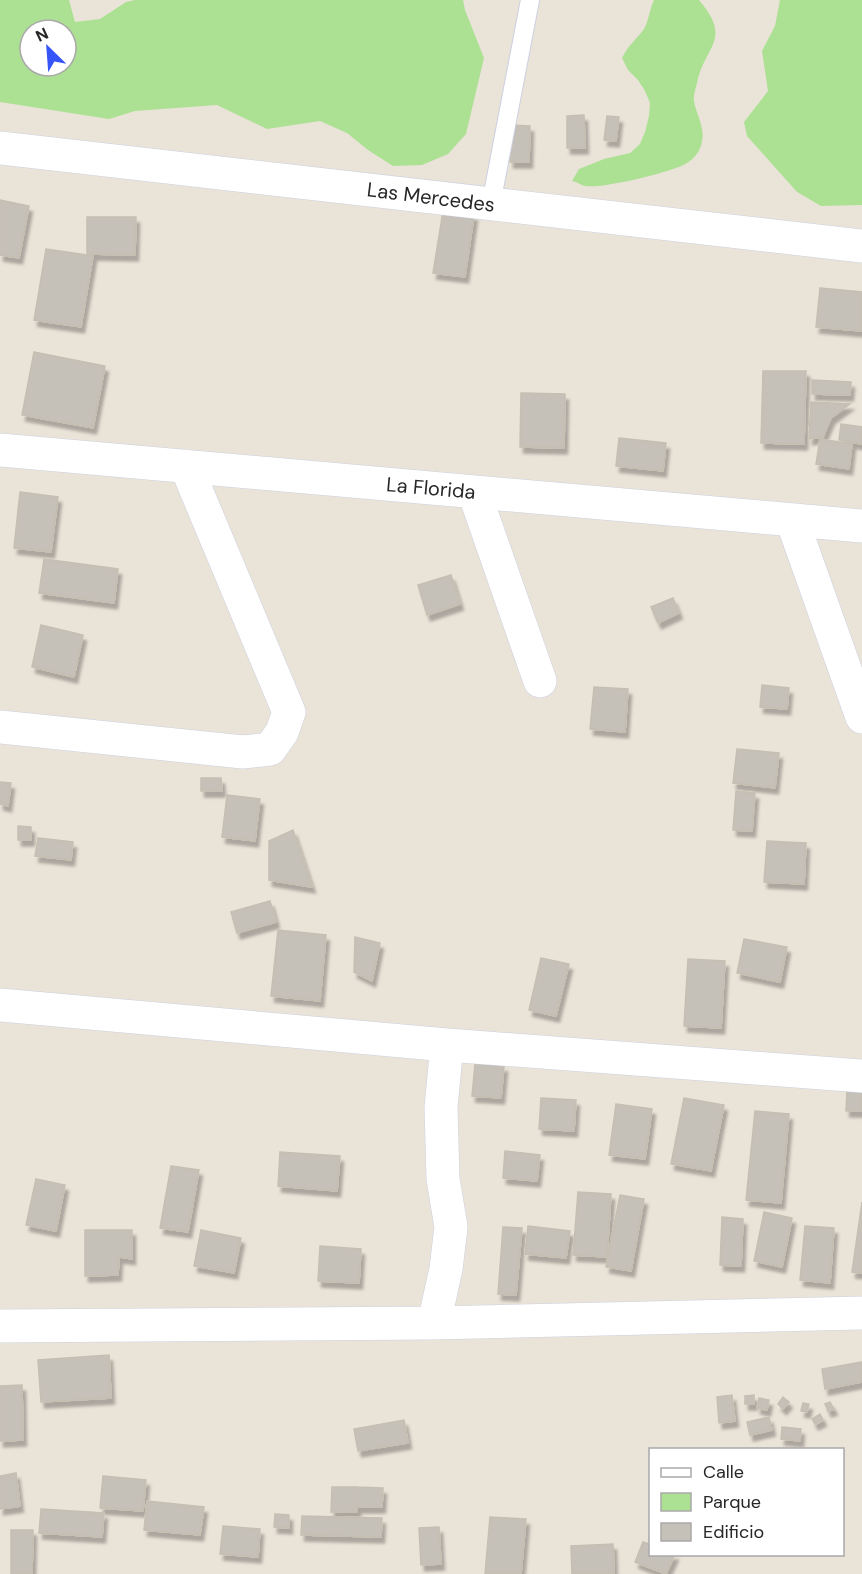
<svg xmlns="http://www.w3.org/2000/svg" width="862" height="1574" font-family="'DM Sans',sans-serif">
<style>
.green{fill:#ace194;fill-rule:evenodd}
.building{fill:#c5c0b8;stroke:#c5bfb2;stroke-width:1.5;filter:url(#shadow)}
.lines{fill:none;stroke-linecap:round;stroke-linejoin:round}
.service-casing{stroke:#cdd0e0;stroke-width:20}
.minor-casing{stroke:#cdd0e0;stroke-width:34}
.service{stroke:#fff;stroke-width:18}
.minor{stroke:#fff;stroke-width:33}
.labels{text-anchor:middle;stroke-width:5;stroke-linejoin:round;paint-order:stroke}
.street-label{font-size:20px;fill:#272727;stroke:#fff}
</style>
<defs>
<filter id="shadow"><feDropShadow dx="3.5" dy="6" stdDeviation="1.5" flood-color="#0004"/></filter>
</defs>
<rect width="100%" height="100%" fill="#eae3d8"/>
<path class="green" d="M0,0h69l6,22 25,-3 26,-17 9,-2h328l2,10 19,48 -18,76 -18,20 -26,11 -29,1 -25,-16 -21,-17 -27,-12 -53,8 -50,-24 -82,6 -26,8 -109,-17zM30,30h36v36h-36z
M654,0h45c34,40 6,45 -2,83 -1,5 -4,12 -3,18 2,13 11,26 8,40 -1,9 -7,17 -15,22 -14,9 -85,26 -102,23 -4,-1 -8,-4 -13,-5l7,-12 25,-10 26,-6 10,-9 5,-12 4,-16 1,-13 -5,-12 -7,-11 -10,-10 -6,-12c7,-14 14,-18 22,-29 4,-6 6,-21 10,-29z
M780,0h82v205l-41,1 -24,-14 -50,-56 -3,-14 24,-31 -6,-40 13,-25z"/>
<path class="building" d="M584,115l1,33h-18v-32z
M607,116l12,1 -3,24 -12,-1z
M510,125l20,1 -1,36h-19z
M0,200l29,6 -10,52 -19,-3z
M443,211l31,4 -9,62 -32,-4z
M87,217h49l-1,38 -48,-1z
M46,249l47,7 -12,71 -47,-7z
M820,288l42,4v39l-46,-4z
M34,352l71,14 -12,62 -71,-13z
M763,371h43l-2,73 -43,-1z
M812,380l39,2 -1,13 -38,-1z
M521,393l44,1 -1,54 -44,-1z
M811,402l39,2 -19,14 -8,19 -14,2z
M841,424l21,3v17l-23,-4z
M619,438l47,5 -3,28 -47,-5z
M820,439l32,5 -3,25 -33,-5z
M20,492l38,5 -7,55 -37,-4z
M44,559l74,10 -4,34 -75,-10z
M451,575l9,29 -33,11 -9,-30z
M673,598l6,15 -21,10 -7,-16z
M41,625l42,10 -9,42 -42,-10z
M762,685l27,3 -2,21 -27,-2z
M594,687l34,2 -3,43 -35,-3z
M737,749l42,4 -4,35 -42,-5z
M201,778h20l1,13h-21z
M0,782l11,1 -3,23 -8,-2z
M736,791l19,2 -3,38 -19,-1z
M227,795l33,4 -5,42 -33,-4z
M18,826l13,1v13h-13z
M293,830l19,57 -43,-7v-39z
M38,838l35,4 -2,18 -36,-4z
M767,841l39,2 -2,41 -40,-2z
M270,901l6,21 -39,11 -6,-21z
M278,930l48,5 -6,66 -49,-5z
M355,937l25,6 -8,38 -18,-9z
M744,939l43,8 -7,35 -43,-9z
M541,958l28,6 -13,52 -27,-6z
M688,959l37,2 -4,67 -37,-2z
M475,1064l29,2 -3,32 -29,-2z
M847,1089l15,1v21h-16z
M541,1098l35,2 -2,31 -35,-2z
M684,1098l40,7 -13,66 -40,-7z
M616,1104l36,5 -7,50 -36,-4z
M755,1111l34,3 -8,89 -35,-3z
M505,1151l35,4 -3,26 -34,-3z
M280,1152l60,4 -3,35 -59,-5z
M171,1166l28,4 -11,62 -28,-4z
M36,1179l29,6 -9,46 -30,-6z
M578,1192l33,2 -4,63 -34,-2z
M620,1195l24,4 -13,72 -25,-4z
M862,1202v71l-10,-1z
M764,1212l28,6 -10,49 -28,-6z
M722,1217l21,2 -2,47 -21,-1z
M528,1226l42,5 -4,27 -41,-4z
M805,1226l29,2 -4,55 -30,-3z
M503,1227l19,1 -6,67 -18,-1z
M85,1230h47v29l-13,-2 -1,18 -33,1z
M201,1230l40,8 -7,35 -40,-7z
M320,1246l41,3 -2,34 -41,-2z
M109,1355l2,43 -70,4 -3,-42z
M862,1362v20l-37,7 -3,-20z
M22,1385l1,55 -23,1v-55z
M732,1395l3,26 -16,2 -2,-26z
M754,1395v9h-9v-8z
M783,1397l6,5 -6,7 -5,-5z
M759,1398l10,2 -2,10 -10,-2z
M830,1402l4,7 -6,2 -3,-7z
M803,1403l6,1 -2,8 -6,-1z
M820,1414l3,6 -8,4 -3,-5z
M769,1417l3,13 -22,5 -3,-13z
M404,1420l4,23 -50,8 -4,-22z
M782,1427l19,2 -1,12 -19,-2z
M16,1473l4,33 -20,3v-33z
M103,1476l43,4 -3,31 -43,-3z
M332,1487h25v25h-26z
M357,1487l26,1 -1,19h-25z
M147,1501l57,6 -4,28 -56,-5z
M41,1509l63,4 -2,24 -63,-4z
M275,1514l14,1v13l-15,-1z
M302,1516l80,2 -1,19 -80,-2z
M490,1517l36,2 -5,55h-36z
M223,1526l37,3 -2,28 -38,-3z
M439,1527l2,37 -20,1 -2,-37z
M11,1530h22l-1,44h-21z
M643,1542l7,2v10h25l-9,20 -31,-12z
M613,1544l1,30h-42l-1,-28z"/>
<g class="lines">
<g class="service-casing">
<path id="service" d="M491,204l39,-204"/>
</g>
<g class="minor-casing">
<path id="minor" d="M0,148l862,98
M0,450l862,76
M474,492l66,189
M792,520l70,197
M0,727l243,25 27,-3 12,-17 7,-20 -103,-246
M0,1005l447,40 415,31
M434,1323l12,-54 5,-42 -8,-48 -2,-72 6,-62
M0,1326l434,-3 428,-10"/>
</g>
<use href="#service" class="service"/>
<use href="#minor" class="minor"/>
</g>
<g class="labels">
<g class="street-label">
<text transform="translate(431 197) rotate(7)" y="7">Las Mercedes</text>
<text transform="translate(431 488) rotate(5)" y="7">La Florida</text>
</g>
</g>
<rect x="649" y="1448" width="195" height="108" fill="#ffffff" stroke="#a9a9a9" stroke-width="1.5"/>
<rect x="661" y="1468" width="30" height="9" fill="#ffffff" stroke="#a9a9a9" stroke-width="1.5"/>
<text x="703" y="1478" font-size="18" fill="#272727">Calle</text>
<rect x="661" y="1493" width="30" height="18" fill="#ace194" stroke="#a9a9a9" stroke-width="1.5"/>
<text x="703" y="1508" font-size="18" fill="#272727">Parque</text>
<rect x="661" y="1523" width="30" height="18" fill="#c5c0b8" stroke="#a9a9a9" stroke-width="1.5"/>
<text x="703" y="1538" font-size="18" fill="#272727">Edificio</text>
<g transform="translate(48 48) rotate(335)"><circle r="28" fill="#ffffff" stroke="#a9a9a9" stroke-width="1.5"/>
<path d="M0-4.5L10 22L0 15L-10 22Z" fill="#3655f9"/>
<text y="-9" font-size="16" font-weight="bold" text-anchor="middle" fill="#272727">N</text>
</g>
</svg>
